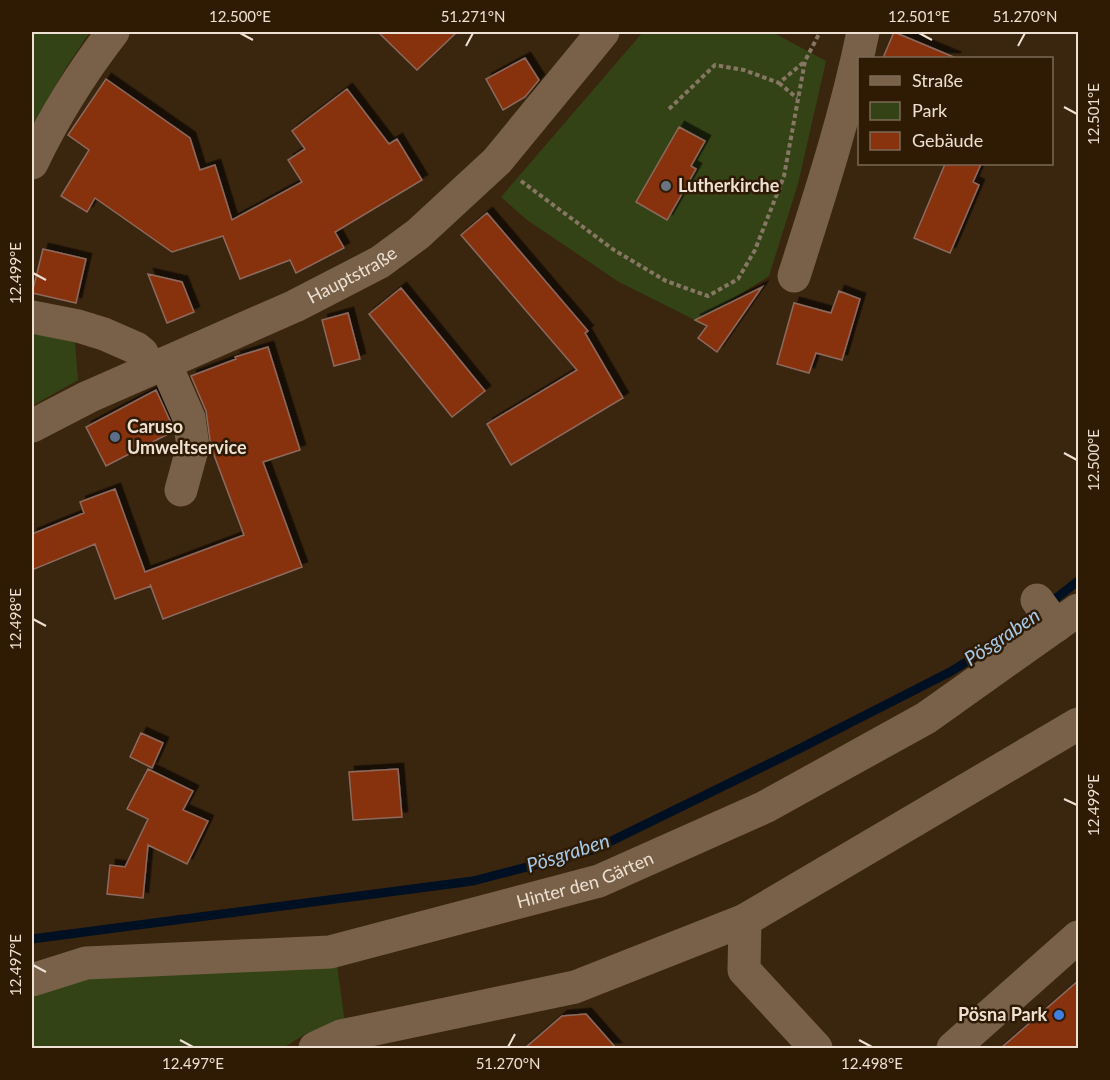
<svg xmlns="http://www.w3.org/2000/svg" width="1110" height="1080" font-family="Lato,sans-serif">
<style>
.green{fill:#344316}
.lines{fill:none;stroke-linecap:round;stroke-linejoin:round}
.stream{stroke:#001023;stroke-width:9}
.building{fill:#88320e;stroke:#8c6a5e;stroke-width:1.5;filter:url(#shadow)}
.path{stroke:#877663;stroke-width:4;stroke-dasharray:4.5 3;stroke-linecap:butt}
.minor{stroke:#786148;stroke-width:33}
.ticks{fill:none;stroke:#eee1d3;stroke-width:2}
.worship-dot{fill:#6b7280;stroke:#2f1b04;stroke-width:2}
.service-dot{fill:#5c6f8a;stroke:#2f1b04;stroke-width:2}
.shop-dot{fill:#3f7fe0;stroke:#2f1b04;stroke-width:2}
.labels{text-anchor:middle;stroke-width:5;stroke-linejoin:round;paint-order:stroke}
.poi-label{font-size:18px;font-weight:bold;fill:#eee1d3;stroke:#2f1b04;text-anchor:start}
.street-label{font-size:18px;fill:#eee1d3;stroke:#2f1b04}
.water-label{font-size:20px;font-style:italic;fill:#a5caec;stroke:#2f1b04}
.neatline{fill:none;stroke:#eee1d3;stroke-width:2}
.ticks-label{font-size:15px;text-anchor:middle;fill:#eee1d3}
</style>
<defs>
<filter id="shadow"><feDropShadow dx="5.5" dy="-5.5" stdDeviation="0" flood-color="#0009"/></filter>
</defs>
<rect width="100%" height="100%" fill="#3a250e"/>
<path class="green" d="M32,32h58l-23,34 -35,60z
M643,32h129l54,29 -28,123 -29,92 -62,39 -12,5 -76,-38 -92,-62 -26,-23z
M32,334l18,2 25,6 3,38 -46,26z
M336,958l9,65 -38,10 -24,15h-251v-61l14,-7z"/>
<g class="lines">
<path class="stream" d="M32,939l441,-58 120,-31 200,-98 157,-80 58,-36 70,-55"/>
</g>
<path class="building" d="M378,32h79l-40,38z
M894,32l62,26h-73z
M525,58l14,22 -14,17 -22,13 -17,-31z
M106,79l84,59 10,32 15,-5 17,55 70,-38 -14,-22 17,-11 -13,-18 55,-42 42,55 8,-5 25,41 -87,52 9,16 -48,25 -6,-13 -50,19 -17,-43 -51,16 -77,-54 -8,14 -26,-16 28,-46 -21,-15z
M679,127l26,14 -14,25 5,3 -29,51 -31,-18z
M945,164h36l-8,18 6,3 -29,68 -36,-15z
M487,213l101,118 -3,2 38,65 -112,67 -24,-41 90,-54 -116,-135z
M43,249l43,10 -10,44 -44,-10z
M148,274l34,8 12,30 -27,11z
M762,287l-45,65 -19,-14 9,-12 -12,-6z
M401,288l84,103 -33,26 -83,-103z
M839,291l21,8 -18,61 -26,-7 -7,20 -32,-9 17,-61 37,10z
M348,313l12,46 -26,7 -12,-46z
M268,347l32,103 -37,12 39,105 -139,52 -13,-35 1,2 -36,13 -20,-55 -63,26v-36l52,-21 -4,-11 35,-13 30,83 99,-37 -33,-88 -5,-36 -15,-35 45,-17 -1,-2z
M156,390l15,33 1,9 -66,34 -20,-39z
M141,733l22,10 -11,25 -22,-11z
M148,769l45,22 -10,19 25,11 -21,43 -39,-19 -5,53 -36,-4 3,-29 15,2 23,-48 -21,-10z
M398,769l4,48 -49,3 -4,-48z
M1078,981v67h-77z
M586,1014l30,34h-91l37,-32z"/>
<g class="lines">
<path class="path" d="M779,83l18,15
M669,109l46,-44 29,5 35,13 25,-21
M521,181l93,69 52,31 42,15 30,-17 17,-29 29,-74 21,-115 15,-29"/>
<g class="minor">
<path d="M32,163c22,-46 50,-91 81,-131"/>
<path d="M794,276c26,-81 52,-161 69,-244"/>
<path d="M32,317l46,9 26,8 32,14 6,5 8,16"/>
<path d="M165,363l24,55 4,28 -12,44"/>
<path id="s1" d="M32,426l56,-29 207,-91 85,-44 38,-28 79,-73 106,-129"/>
<path d="M1037,600l19,26"/>
<path d="M745,920l-1,50 72,78"/>
<path id="s2" d="M32,980l54,-17 244,-11 269,-71 166,-74 161,-89 152,-108"/>
<path d="M315,1048l26,-12 234,-49 170,-67 333,-196"/>
<path d="M953,1048l125,-111"/>
</g>
</g>
<path class="ticks" d="M240,33l13,7M919,33l13,7M466,46l7,-13M1018,46l7,-13M1064,107l13,7M33,273l13,7M1064,453l13,7M33,619l13,7M1064,799l13,6M33,965l13,7M180,1040l13,7M859,1040l13,7M508,1047l7,-13"/>
<circle class="worship-dot" cx="666" cy="186" r="6"/>
<circle class="service-dot" cx="115" cy="437" r="6"/>
<circle class="shop-dot" cx="1059" cy="1015" r="6"/>
<g class="labels">
<g class="poi-label">
<text x="678" y="192">Lutherkirche</text>
<text x="127" y="433">Caruso<tspan x="127" dy="21">Umweltservice</tspan></text>
<text x="1047" y="1021" text-anchor="end">Pösna Park</text>
</g>
<g class="street-label">
<text dy="6" stroke="none"><textPath href="#s1" startOffset="354">Hauptstraße</textPath></text>
<text dy="6" stroke="none"><textPath href="#s2" startOffset="566">Hinter den Gärten</textPath></text>
</g>
<g class="water-label">
<text transform="translate(1002 637) rotate(-34)" y="7">Pösgraben</text>
<text transform="translate(568 853) rotate(-18)" y="7">Pösgraben</text>
</g>
</g>
<rect width="1110" height="1080" fill="none" stroke="#2f1b04" stroke-width="66"/>
<rect x="858" y="57" width="195" height="108" fill="#2f1b04" stroke="#7b6a57" stroke-width="1.5"/>
<rect x="870" y="76" width="30" height="9" fill="#786148" stroke="#7b6a57" stroke-width="1.5"/>
<text x="912" y="87" font-size="18" fill="#eee1d3">Straße</text>
<rect x="870" y="102" width="30" height="18" fill="#344316" stroke="#7b6a57" stroke-width="1.5"/>
<text x="912" y="117" font-size="18" fill="#eee1d3">Park</text>
<rect x="870" y="132" width="30" height="18" fill="#88320e" stroke="#7b6a57" stroke-width="1.5"/>
<text x="912" y="147" font-size="18" fill="#eee1d3">Gebäude</text>
<rect x="33" y="33" width="1044" height="1014" class="neatline"/>
<g class="ticks-label">
<text x="240" y="22">12.500°E</text>
<text x="473" y="22">51.271°N</text>
<text x="919" y="22">12.501°E</text>
<text x="1025" y="22">51.270°N</text>
<text transform="translate(1094 114) rotate(-90)" y="5">12.501°E</text>
<text transform="translate(16 273) rotate(-90)" y="5">12.499°E</text>
<text transform="translate(1094 460) rotate(-90)" y="5">12.500°E</text>
<text transform="translate(16 619) rotate(-90)" y="5">12.498°E</text>
<text transform="translate(1094 805) rotate(-90)" y="5">12.499°E</text>
<text transform="translate(16 965) rotate(-90)" y="5">12.497°E</text>
<text x="193" y="1069">12.497°E</text>
<text x="508" y="1069">51.270°N</text>
<text x="872" y="1069">12.498°E</text>
</g>
</svg>
